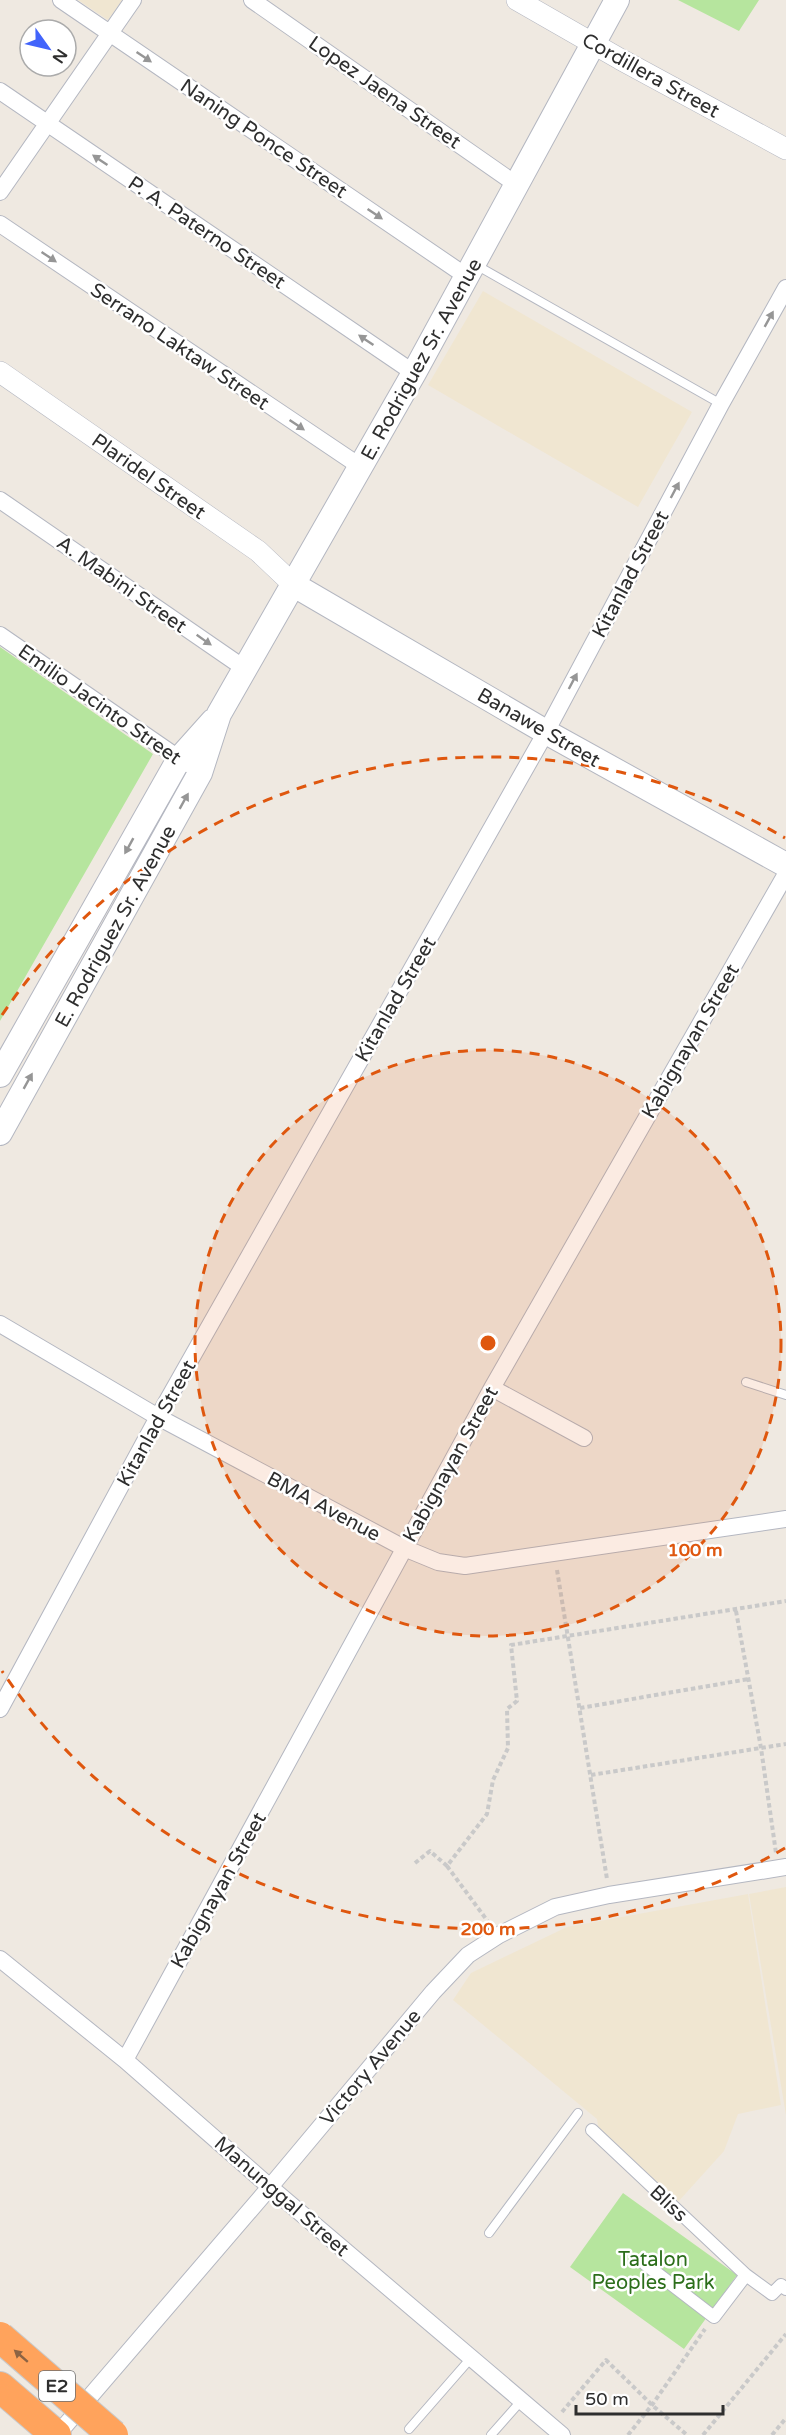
<svg xmlns="http://www.w3.org/2000/svg" width="786" height="2435" font-family="'Varela Round',sans-serif">
<style>
.education{fill:#f0e6d1}
.green{fill:#b6e59e}
.lines{fill:none;stroke-linecap:round;stroke-linejoin:round}
.service-casing{stroke:#b4b7c1;stroke-width:10}
.pedestrian-casing{stroke:#b4b7c1;stroke-width:14}
.minor-casing{stroke:#b4b7c1;stroke-width:18}
.tertiary-casing{stroke:#b4b7c1;stroke-width:22}
.secondary-casing{stroke:#b4b7c1;stroke-width:26}
.motorway-casing{stroke:#c9c9c9;stroke-width:32}
.path{stroke:#c9c9c9;stroke-width:4;stroke-dasharray:4.5 3;stroke-linecap:butt}
.service{stroke:#fff;stroke-width:8}
.pedestrian{stroke:#fff;stroke-width:12}
.minor{stroke:#fff;stroke-width:16}
.tertiary{stroke:#fff;stroke-width:21}
.secondary{stroke:#fff;stroke-width:24}
.motorway{stroke:#ffa35c;stroke-width:30}
.motorway-bridge-casing{stroke:#c9c9c9;stroke-width:32;stroke-linecap:butt}
.motorway-bridge{stroke:#ffa35c;stroke-width:30}
.oneway{fill:#969696}
.oneway2{fill:#8c6343}
.ring{fill:none;stroke:#df570e;stroke-width:3;stroke-dasharray:10 8}
.labels{text-anchor:middle;stroke-width:5;stroke-linejoin:round;paint-order:stroke}
.shield{fill:#fff;stroke:#6d6d6d;stroke-width:1.5}
.shield-label{font-size:18px;font-weight:bold;fill:#2e2e2e}
.street-label{font-size:20px;fill:#2e2e2e;stroke:#fff}
.park-label{font-size:20px;fill:#2c6e1b;stroke:#fff}
.centre{fill:#df570e;stroke:#fff;stroke-width:3}
.ring-label{font-size:18px;text-anchor:middle;font-weight:bold;fill:#df570e;stroke:#fff;stroke-width:5;stroke-linejoin:round;paint-order:stroke}
</style>
<rect width="100%" height="100%" fill="#efe9e1"/>
<path class="education" d="M78,0h44l-14,20z
M483,291l209,121 -54,95 -210,-122z
M786,1887v228l-37,-221z
M748,1894l33,211 -43,9 -14,37 -47,52 -78,-71 -2,-13 -144,-119 18,-27 96,-46z"/>
<path class="green" d="M678,0h81l-20,31z
M0,647l153,107 -153,267z
M623,2193l114,82 -53,74 -114,-82z"/>
<g class="lines">
<g class="service-casing">
<path id="service" d="M476,265l245,139
M746,1382l40,13
M489,2233l89,-120
M409,2429l62,-71
M491,2435l30,-34"/>
</g>
<g class="pedestrian-casing">
<path id="pedestrian" d="M592,2130l154,145
M645,2264l69,53 32,-42 26,19 9,-9 5,4"/>
</g>
<g class="minor-casing">
<path id="minor" d="M61,0l405,276
M252,0l265,185
M0,91l414,282
M0,192l133,-192
M0,224l361,243
M0,500l244,168
M0,635l187,129
M0,1324l158,93 246,131 34,14 27,4 321,-47
M492,1388l92,50
M0,1709l158,-292 388,-685 175,-328 65,-116
M0,1959l125,101 145,127 292,248
M125,2060l367,-672 294,-514
M57,2435l213,-248 163,-195 35,-37 31,-20 56,-28 54,-12 177,-28"/>
</g>
<g class="tertiary-casing">
<path id="tertiary" d="M517,0l103,59 166,90
M0,372l258,179 36,34"/>
</g>
<g class="secondary-casing">
<path id="secondary" d="M294,585l252,147 240,133
M0,1075l179,-316 34,-38
M0,1133l200,-360 19,-59 195,-341 203,-373"/>
</g>
<g class="motorway-casing">
<path id="motorway" d="M0,2387l56,48"/>
</g>
<path class="path" d="M557,1570l50,309
M736,1611l25,137 15,105
M580,1708l169,-29
M591,1775l195,-31
M415,1863l15,-12 17,15 40,-52 6,-34 15,-32 -1,-39 10,-8 -6,-56 275,-44
M447,1866l42,57
M562,2412l44,-52 46,45 35,30
M628,2435l24,-30 53,-76
M703,2435l83,-101
M772,2435l14,-17"/>
<use href="#service" class="service"/>
<use href="#pedestrian" class="pedestrian"/>
<use href="#minor" class="minor"/>
<use href="#tertiary" class="tertiary"/>
<use href="#secondary" class="secondary"/>
<use href="#motorway" class="motorway"/>
<g class="motorway-bridge-casing">
<path id="motorway-bridge" d="M0,2337l113,98"/>
</g>
<use href="#motorway-bridge" class="motorway-bridge"/>
</g>
<defs><path id="oneway-solid" d="M-6-.8H1V-3.2L6.5 0L1 3.2V.8H-6Z" transform="scale(1.5)"/></defs>
<g class="oneway">
<use href="#oneway-solid" transform="translate(144 57) rotate(34)"/>
<use href="#oneway-solid" transform="translate(100 160) rotate(-146)"/>
<use href="#oneway-solid" transform="translate(375 214) rotate(34)"/>
<use href="#oneway-solid" transform="translate(49 257) rotate(34)"/>
<use href="#oneway-solid" transform="translate(769 319) rotate(-61)"/>
<use href="#oneway-solid" transform="translate(366 340) rotate(-146)"/>
<use href="#oneway-solid" transform="translate(297 425) rotate(34)"/>
<use href="#oneway-solid" transform="translate(675 490) rotate(-62)"/>
<use href="#oneway-solid" transform="translate(204 640) rotate(35)"/>
<use href="#oneway-solid" transform="translate(573 681) rotate(-62)"/>
<use href="#oneway-solid" transform="translate(184 801) rotate(-61)"/>
<use href="#oneway-solid" transform="translate(129 846) rotate(119)"/>
<use href="#oneway-solid" transform="translate(28 1081) rotate(-61)"/>
</g>
<use class="oneway2" href="#oneway-solid" transform="translate(21 2356) rotate(-139)"/>
<circle cx="488" cy="1343" r="293" fill="#df570e" fill-opacity=".12"/>
<g class="ring">
<circle cx="488" cy="1343" r="293"/>
<path d="M785 1848A586 586 0 0 1 2 1671M2 1015A586 586 0 0 1 785 838"/>
</g>
<g class="labels">
<rect class="shield" x="39" y="2371" width="36" height="30" rx="4.5"/>
<g class="shield-label">
<text x="57" y="2392">E2</text>
</g>
<g class="street-label">
<text transform="translate(651 75) rotate(29)" y="7">Cordillera Street</text>
<text transform="translate(385 92) rotate(35)" y="7">Lopez Jaena Street</text>
<text transform="translate(264 138) rotate(34)" y="7">Naning Ponce Street</text>
<text transform="translate(207 232) rotate(34)" y="7">P. A. Paterno Street</text>
<text transform="translate(180 346) rotate(34)" y="7">Serrano Laktaw Street</text>
<text transform="translate(421 359) rotate(-61)" y="7">E. Rodriguez Sr. Avenue</text>
<text transform="translate(149 476) rotate(35)" y="7">Plaridel Street</text>
<text transform="translate(630 574) rotate(-62)" y="7">Kitanlad Street</text>
<text transform="translate(122 584) rotate(35)" y="7">A. Mabini Street</text>
<text transform="translate(100 704) rotate(35)" y="7">Emilio Jacinto Street</text>
<text transform="translate(539 727) rotate(30)" y="7">Banawe Street</text>
<text transform="translate(115 926) rotate(-61)" y="7">E. Rodriguez Sr. Avenue</text>
<text transform="translate(395 999) rotate(-60)" y="7">Kitanlad Street</text>
<text transform="translate(690 1041) rotate(-60)" y="7">Kabignayan Street</text>
<text transform="translate(156 1423) rotate(-61)" y="7">Kitanlad Street</text>
<text transform="translate(450 1464) rotate(-61)" y="7">Kabignayan Street</text>
<text transform="translate(324 1506) rotate(28)" y="7">BMA Avenue</text>
<text transform="translate(218 1890) rotate(-61)" y="7">Kabignayan Street</text>
<text transform="translate(370 2067) rotate(-50)" y="7">Victory Avenue</text>
<text transform="translate(282 2196) rotate(41)" y="7">Manunggal Street</text>
<text transform="translate(669 2203) rotate(43)" y="7">Bliss</text>
</g>
<g class="park-label">
<text x="653" y="2266">Tatalon<tspan x="653" dy="23">Peoples Park</tspan></text>
</g>
</g>
<circle cx="488" cy="1343" r="9" class="centre"/>
<g class="ring-label">
<text x="695" y="1556">100 m</text>
<text x="488" y="1935">200 m</text>
</g>
<g transform="translate(48 48) rotate(124)"><circle r="28" fill="#ffffff" stroke="#ababab" stroke-width="1.5"/>
<path d="M0-4.5L10 22L0 15L-10 22Z" fill="#4264fb"/>
<text y="-9" font-size="16" font-weight="bold" text-anchor="middle" fill="#2e2e2e">N</text>
</g>
<path d="M576 2405v9h147v-9" fill="none" stroke="#2e2e2e" stroke-width="3"/>
<text x="585" y="2405" font-size="18" fill="#2e2e2e" stroke="#ffffff" stroke-width="4.5" paint-order="stroke">50 m</text>
</svg>
